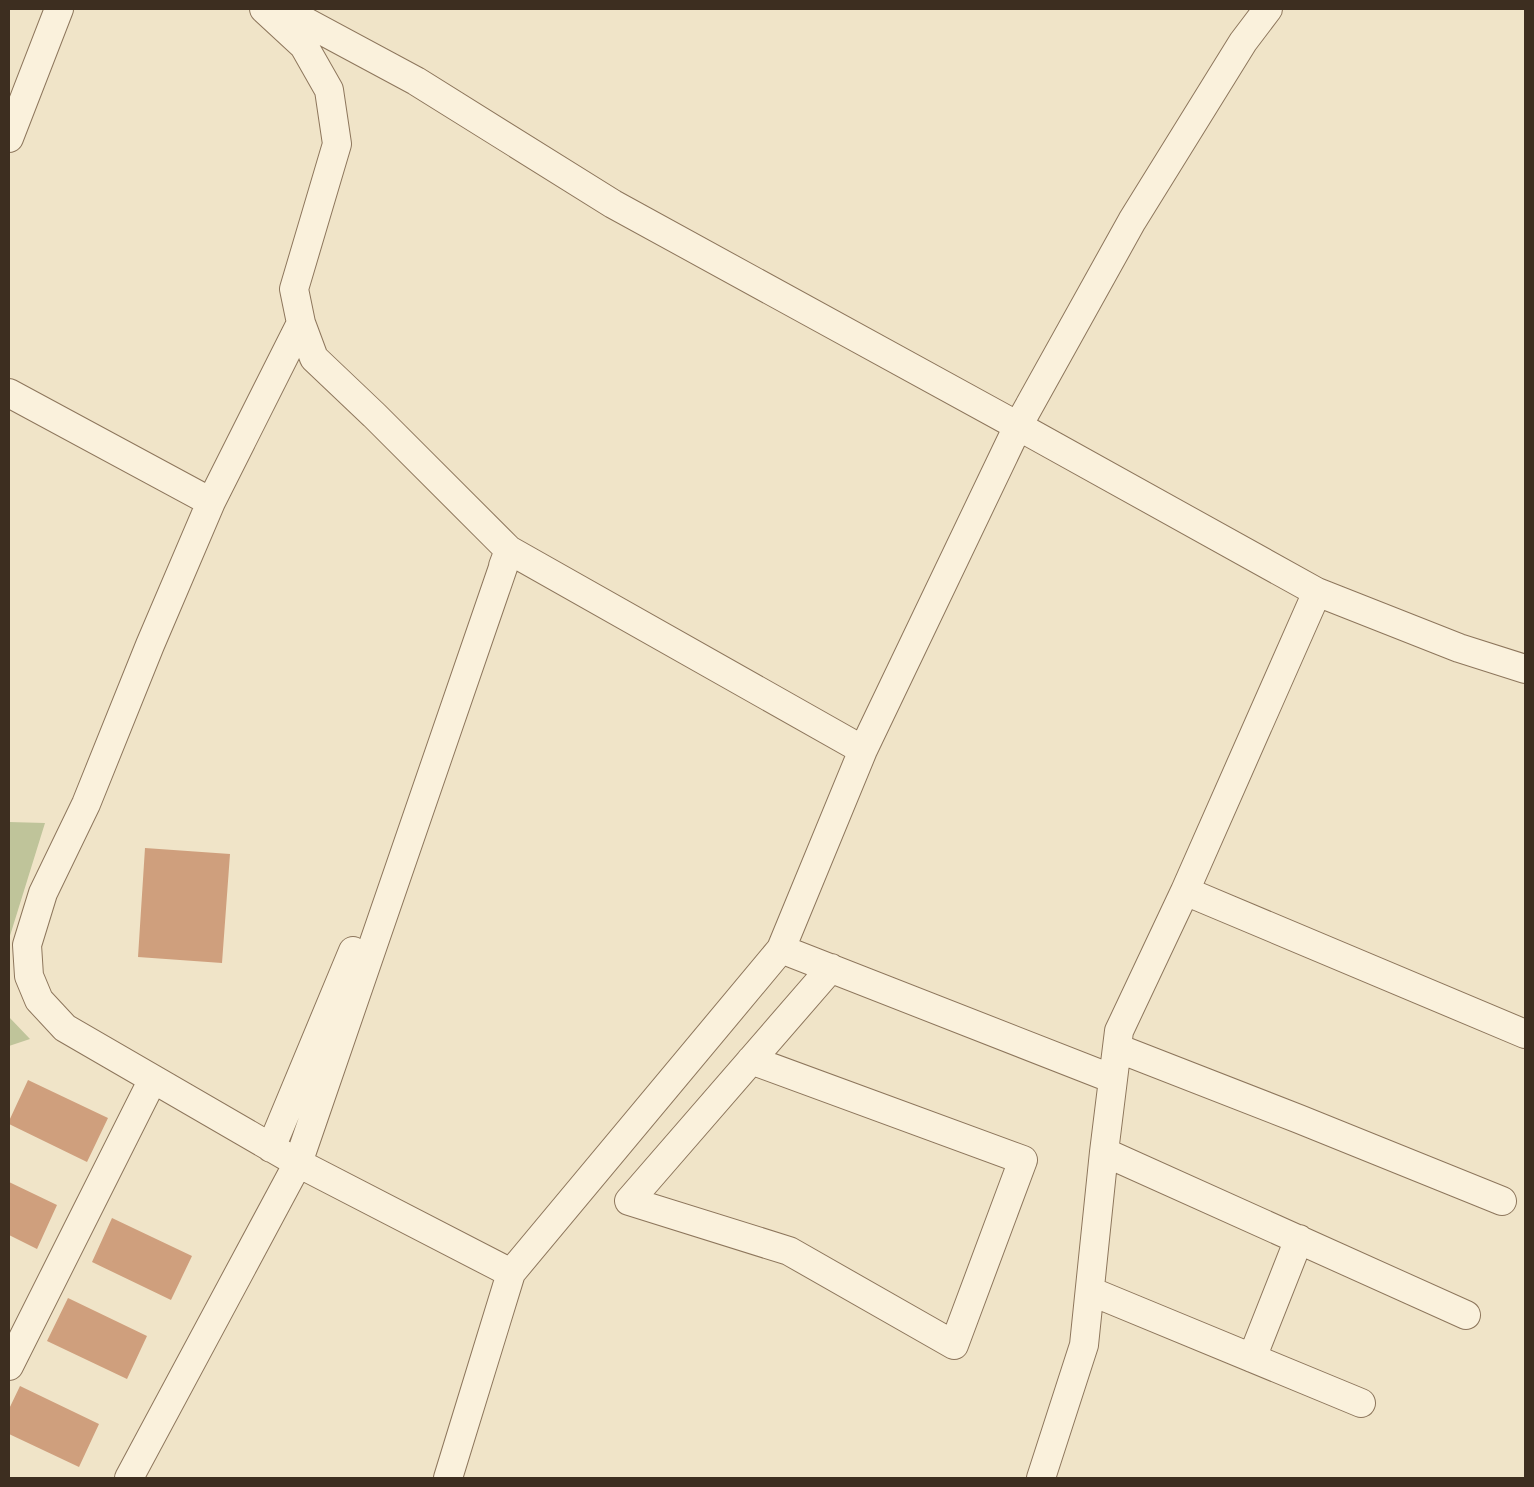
<svg xmlns="http://www.w3.org/2000/svg" width="1534" height="1487" font-family="'Times New Roman',serif">
<style>
.cemetery{fill:#bfc49a}
.building{fill:#cf9f7d}
.lines{fill:none;stroke-linecap:round;stroke-linejoin:round}
.minor-casing{stroke:#8d765c;stroke-width:30}
.minor{stroke:#faf1dc;stroke-width:28}
</style>
<rect width="100%" height="100%" fill="#f0e4c8"/>
<path class="cemetery" d="M9,822l36,1 -36,116z
M9,1017l21,22 -21,7z"/>
<path class="building" d="M145,848l85,6 -8,109 -84,-6z
M28,1080l80,38 -21,44 -78,-38v-3z
M9,1182l48,23 -20,44 -28,-14z
M112,1218l80,38 -21,44 -79,-38z
M68,1298l79,38 -20,43 -80,-38z
M20,1386l79,38 -20,43 -70,-33v-25z"/>
<g class="lines">
<g class="minor-casing">
<path id="minor" d="M282,9l134,72 197,123 405,222 299,166 142,56 66,21
M9,138l50,-129
M9,393l202,109 -61,143 -64,159 -43,89 -16,52 2,31 10,24 26,28 233,135 211,-613 -135,-135 -60,-57 -13,-35 -7,-34 43,-145 -8,-54 -25,-44 -40,-37
M211,502l90,-179
M503,566l6,-16 354,200
M1185,891l132,-299
M781,949l332,130
M1117,1048l182,71 203,82
M751,1060l272,100 -69,185 -165,-94 -160,-50 202,-233
M271,1148l82,-197
M1104,1152l362,163
M1090,1291l271,112
M1252,1358l47,-119
M9,1366l144,-287
M129,1478l169,-315 213,110 270,-324 82,-199 155,-324 114,-205 111,-179 25,-33
M448,1478l63,-205
M1041,1478l43,-133 20,-193 15,-121 66,-140 340,143"/>
</g>
<use href="#minor" class="minor"/>
</g>
<rect width="1534" height="1487" fill="none" stroke="#3d2e20" stroke-width="20"/>
</svg>
